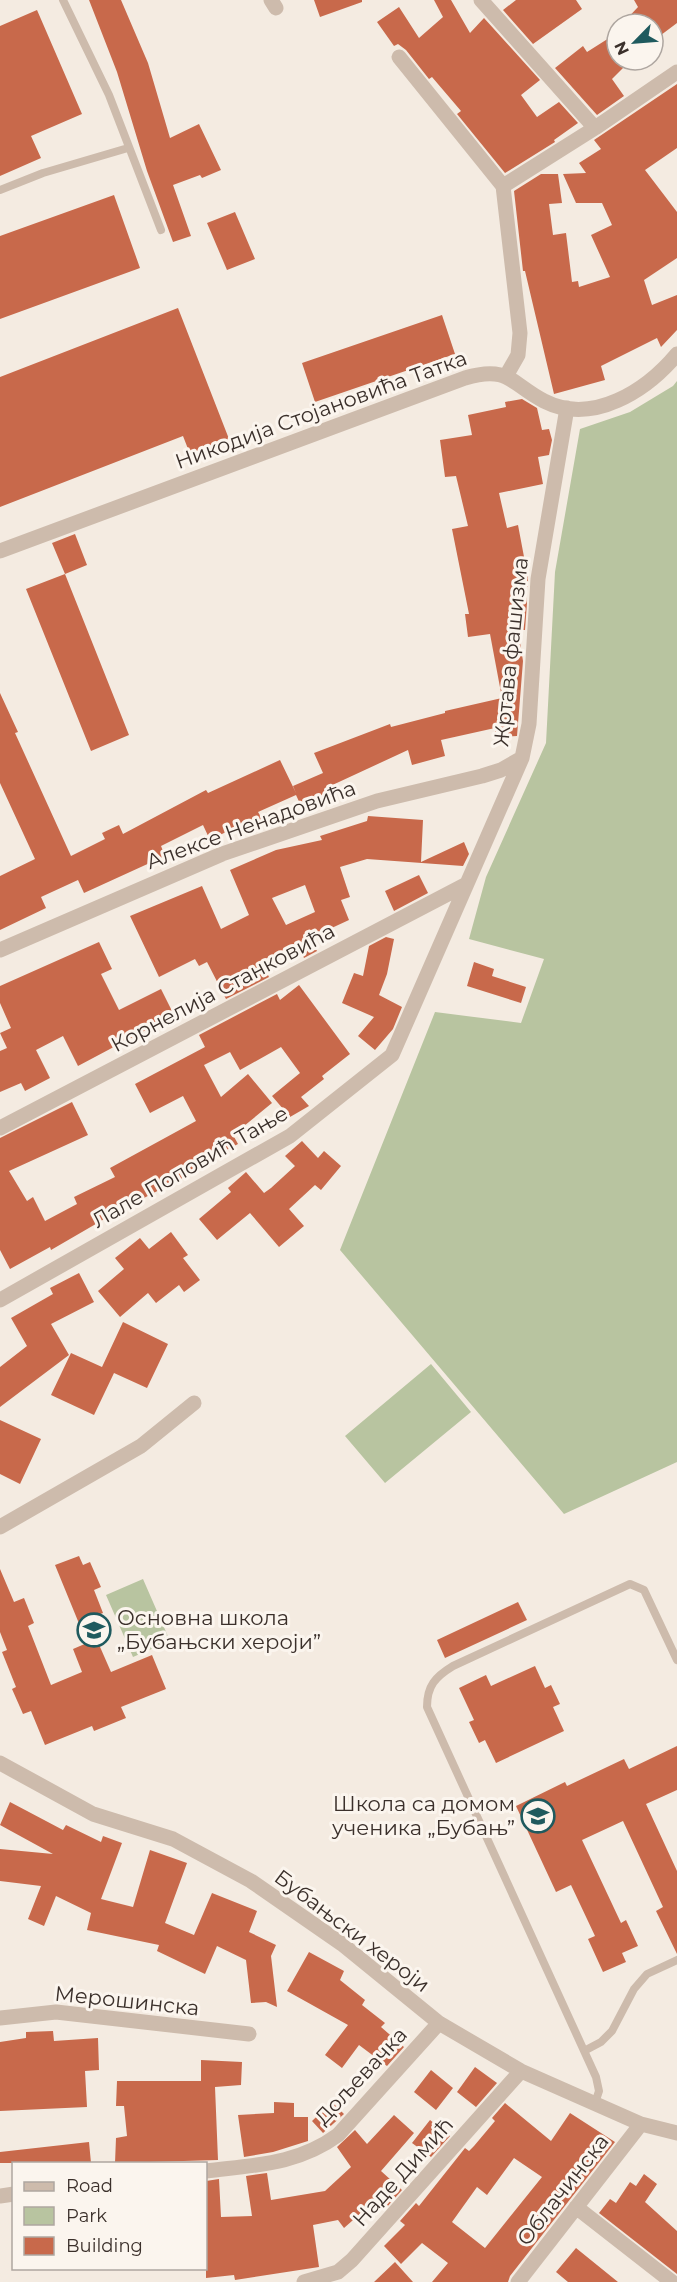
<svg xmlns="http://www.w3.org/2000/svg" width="677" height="2282" font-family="Montserrat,sans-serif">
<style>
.green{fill:#b8c4a0}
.building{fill:#c8694b;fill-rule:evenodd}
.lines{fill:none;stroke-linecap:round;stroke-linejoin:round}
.service{stroke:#cdbbac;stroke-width:8}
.minor{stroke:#cdbbac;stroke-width:15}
.labels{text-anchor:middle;stroke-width:6;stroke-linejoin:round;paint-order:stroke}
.street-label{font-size:21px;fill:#3b302b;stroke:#fbf5ee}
.poi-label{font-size:21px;fill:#3b302b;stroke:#fbf5ee;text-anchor:start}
</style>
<rect width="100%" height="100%" fill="#f4ebe1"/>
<path class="green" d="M677,381v1081l-113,52 -224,-264 95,-238 86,11 23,-64 -75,-20 17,-62 60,-134 9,-171 25,-143 50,-17 43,-26z
M431,1364l40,48 -86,71 -40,-47z
M143,1579l27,62 -37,16 -27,-62z"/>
<path class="building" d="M89,0h32l27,63 22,75 29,-14 22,46 -19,8 -2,-3 -27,10 18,51 -18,6 -26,-71 -30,-99z
M314,0h48v2l-42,15z
M434,0h17l19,33 14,-15 56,62 -19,15 16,22 22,-15 19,21 -24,17 1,2 -50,31 -48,-59 4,-3 -29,-34 -3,2 -23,-29 -8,-6 -4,2 -17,-24 22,-15 20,31 24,-21z
M516,0h60l6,9 -49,35 -30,-34z
M634,0h43v23l-24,18v-17h-31l16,-17z
M37,10l45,104 -51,22 10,22 -41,18v-150z
M617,33v27h14l-19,19 12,17 -27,19 -42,-47 28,-22 4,6z
M677,84v64l-32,22 32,42v46l-33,22 8,25 25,-10v35l-16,17 -4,-9 -56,28 4,14 -51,14 -29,-123h-2l-9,-80 27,-17h17l4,29 -13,1 4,31 13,-2 6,49 6,-1 1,6 31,-10 -19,-42 21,-10 -10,-22h-26l-13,-29 23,-1 -7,-10 22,-14 -7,-9z
M114,195l26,73 -140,51v-83z
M235,212l20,47 -28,11 -20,-47z
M178,308l51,131 -39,15 -7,-18 -183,71v-130z
M442,315l13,39 -140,48 -13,-39z
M522,399l15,9 5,22 7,-1 3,11 -3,15 -11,2 5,27 -44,9 8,35 11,-3 10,53v9h-4l3,16 -2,27h-7l5,31 -6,75 -22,1v-9l-54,12 4,16 -33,9 -4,-15 -82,38 3,9 -27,11 -6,-13 -38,17 4,7 -22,11 -2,-4 -28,14 -7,-15 -42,21 4,10 -81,37 -6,-13 -37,17 5,11 -46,22v-54l35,-17 -35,-76v-90l18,39 -3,1 56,123 34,-17 -3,-6 17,-8 4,9 83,-44 2,3 72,-33 16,33 -3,-7 30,-13 -9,-20 76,-29 1,3 54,-14v-2l57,-13 -12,-64 -22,3 -3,-23h4l-17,-85 16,-3 -12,-50 -11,1 -5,-37 32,-5 -4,-20 38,-8 -1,-5z
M75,534l12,31 -22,9 -13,-31z
M65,574l64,161 -38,16 -65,-162z
M368,816l55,4 -2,42 43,-20 5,12 -6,12 -96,-7 -27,8 10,30 -9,3 8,20 -39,18 7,13 -13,7 -7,-14 -36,17 8,16 -43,22 -19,-37 -8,4 -4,-7 -36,18 -29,-61 72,-30 19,43 28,-14 -19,-45 46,-20 46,-10 -2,-4 47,-15zM305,885l10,27 -29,13 -14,-27z
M419,875l9,18 -34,18 -9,-20z
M386,937l8,2 -7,35 -8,21 23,12 -9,22 -18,21 -17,-14 16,-19 -32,-14 12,-30 9,3 6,-30z
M99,942l13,27 -11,5 18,36 42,-21 13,26 -96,51 -15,-30 -27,14 14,28 -25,13 -4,-8 -21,9v-41l7,-3 -7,-15 11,-5 -11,-25v-17z
M474,962l20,7 -2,7 34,11 -5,16 -54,-17z
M299,985l51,69 -28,22 2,3 -23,18 8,9 -19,11 -18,-21 28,-23 -19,-26 -41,23 -10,-18 -26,13 17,32 27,-23 24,29 -39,32 5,9 -44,23 2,4 -83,43 -62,36 -1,-3 -40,22 -10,-19v-112l72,-36 16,33 -79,36 18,30 6,-4 12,24 32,-17 -3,-7 41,-20 -5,-9 86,-47 -13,-25 -33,17 -15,-29 70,-37 -6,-12 78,-41 3,6z
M302,1141l16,17 6,-7 17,15 -20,24 -6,-5 -26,24 15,17 -25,21 -29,-34 -33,27 -18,-21 32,-27 -3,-4 18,-16 18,21 7,-5 24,-22 -10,-10z
M171,1232l17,23 -5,3 17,22 -16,12 -5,-7 -23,18 -8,-10 -28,24 -22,-26 26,-22 -9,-11 25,-20 9,11z
M79,1273l15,29 -43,22 18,31 -69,52v-40l27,-21 -16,-28 42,-24 -3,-6z
M123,1322l45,22 -21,44 -33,-15 -20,42 -43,-20 20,-42 31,14z
M0,1420l41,19 -21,45 -20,-10z
M79,1556l4,9 7,-3 11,25 -7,3 9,23 -8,3 9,21 -7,3 14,32 41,-17 14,34 -45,18 5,11 -32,13 -2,-5 -47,19 -14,-34 -8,3 -11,-25 4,-2 -14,-35 5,-2 -7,-18v-63l14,33 10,-4 10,25 -6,3 23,59 31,-13 -9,-23 14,-6 -32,-78z
M518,1602l9,18 -82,38 -8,-18z
M535,1666l10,22 6,-3 9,19 -7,3 11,24 -68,32 -11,-23 -6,3 -10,-21 5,-2 -15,-32 27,-13 5,11z
M677,1746v44l-31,14 31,67v83l-21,-43 7,-4 -40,-86 -41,19 39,83 5,-3 12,26 -16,7 4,9 -23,10 -15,-33 7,-3 -24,-51 -15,7 -40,-86 49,-24 2,4 57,-27 5,10z
M10,1802l53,28 3,-5 35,17 2,-6 19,7 -21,56 32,8 17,-57 37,13 -22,60 29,12 18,-42 45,18 -8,21 27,13 -5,11 6,51 -11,-5 -15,1 -5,-43 -29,-14 -12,28 -48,-23 2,-6 -72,-15 4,-17 -35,-17 -12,30 -16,-7 13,-33 -41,-5v-32l53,5 -53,-29z
M309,1952l35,19 -4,9 25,20 -3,5 23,18 -4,4 23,20 -17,19 -28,-21 -17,23 -17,-13 23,-30 -61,-34z
M53,2031l1,10 44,-3 1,32 -14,1 2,36 -87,4v-69l26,-4v-6z
M201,2060l41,2 -1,23 -26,2 3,73 -103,3 1,-25 11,-2 -3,-30h-8l1,-25h84z
M475,2067l22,16 -21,24 -19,-15z
M431,2070l22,18 -17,22 -22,-18z
M274,2102l20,1v14h14v24l-35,11 -29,5 -6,-42 36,-2z
M332,2102l12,12 -21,19 -11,-12z
M505,2103l46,38 19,-28 45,29 -105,134 -2,6h-76l16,-19 -26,-20 -21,21 -17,-18 21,-21 -5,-4 16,-18 3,3 46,-58 4,3 5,-5 21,-25 -3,-3zM514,2158l28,19 -57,71 -33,-26 25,-35 10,8z
M394,2115l20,18 -33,38 21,19 -16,18 -9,-9 -33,29 -6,-8 -25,5 6,42 -84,13 -1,-5 -28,3v-97l13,-2 2,38 31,-1 -6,-40 21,-3 4,27 54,-9 26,-24 -14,-20 18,-17 12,14z
M430,2120l20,16 -19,21 -19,-14z
M89,2142l2,21h-91v-11z
M644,2174l13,10 -12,18 32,29v43l-78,-61 11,-14 6,4 14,-21 6,4z
M576,2248l42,34h-50l-12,-10z
M395,2262l18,20h-39z"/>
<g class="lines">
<path class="service" d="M63,0l46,95 52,135
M0,190l43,-17 85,-25
M584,2051l17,-9 11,-11 22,-42 13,-15 30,-14
M595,2103l4,-12 -3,-14 -169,-370c0,-21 8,-30 26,-41l177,-82 14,6 33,70"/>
<path class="minor" d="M271,0l5,8
M481,0l114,128
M399,57l104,129 17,147 -2,22 -12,21
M503,186l92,-58 82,-56
M0,551l465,-173c44,-13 46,6 79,23 49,25 103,-11 133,-47
M0,950l222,-96 155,-53 105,-25 19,-6 21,-12
M0,1128l465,-243
M0,1300l290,-164 102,-81 130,-297 7,-34 9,-145 29,-171
M0,1527l141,-81 53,-43
M0,1763l93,51 80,25 78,42 91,63 97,79 82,48 120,53 36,9
M0,2018l56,-6 193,22
M206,2171c48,-6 91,-6 132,-36l101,-112
M0,2196l14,-2
M576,2207l96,75
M304,2282l34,-10 14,-12 169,-189
M518,2282l123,-158"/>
</g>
<defs>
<g id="school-ring" transform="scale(1.725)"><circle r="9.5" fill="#fbf5ee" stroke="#1f5a5e" stroke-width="1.5"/><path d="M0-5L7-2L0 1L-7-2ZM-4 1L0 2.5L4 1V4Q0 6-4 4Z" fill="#1f5a5e"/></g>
</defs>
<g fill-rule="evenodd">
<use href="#school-ring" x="94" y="1630"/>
<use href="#school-ring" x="538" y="1816"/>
</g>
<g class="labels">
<g class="street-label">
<text transform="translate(321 410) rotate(-20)" y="7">Никодија Стојановића Татка</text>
<text transform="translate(511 652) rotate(-84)" y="7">Жртава фашизма</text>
<text transform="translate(251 825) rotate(-20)" y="7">Алексе Ненадовића</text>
<text transform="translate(223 988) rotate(-28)" y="7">Корнелија Станковића</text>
<text transform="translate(190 1167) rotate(-30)" y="7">Лале Поповић Тање</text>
<text transform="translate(352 1931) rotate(37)" y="7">Бубањски хероји</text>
<text transform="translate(127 2001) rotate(6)" y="7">Мерошинска</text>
<text transform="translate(361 2076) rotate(-47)" y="7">Дољевачка</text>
<text transform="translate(403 2172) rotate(-48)" y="7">Наде Димић</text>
<text transform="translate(563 2190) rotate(-52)" y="7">Облачинска</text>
</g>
<g class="poi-label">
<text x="117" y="1625">Основна школа<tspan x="117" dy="24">„Бубањски хероји”</tspan></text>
<text x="515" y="1811" text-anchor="end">Школа са домом<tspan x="515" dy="24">ученика „Бубањ”</tspan></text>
</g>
</g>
<rect x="12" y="2162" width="195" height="108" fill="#fbf5ee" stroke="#aea6a0" stroke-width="1.5"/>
<rect x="24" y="2182" width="30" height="9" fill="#cdbbac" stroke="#aea6a0" stroke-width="1.5"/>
<text x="66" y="2192" font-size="18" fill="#3b302b">Road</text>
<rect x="24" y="2207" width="30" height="18" fill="#b8c4a0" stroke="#aea6a0" stroke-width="1.5"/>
<text x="66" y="2222" font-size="18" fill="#3b302b">Park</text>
<rect x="24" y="2237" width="30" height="18" fill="#c8694b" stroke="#aea6a0" stroke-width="1.5"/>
<text x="66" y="2252" font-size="18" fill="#3b302b">Building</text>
<g transform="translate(635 42) rotate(245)"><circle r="28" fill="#fbf5ee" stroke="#aea6a0" stroke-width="1.5"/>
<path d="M0-4.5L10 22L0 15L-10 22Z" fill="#1f5a5e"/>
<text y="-9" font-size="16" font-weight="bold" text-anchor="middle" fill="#3b302b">N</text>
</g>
</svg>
